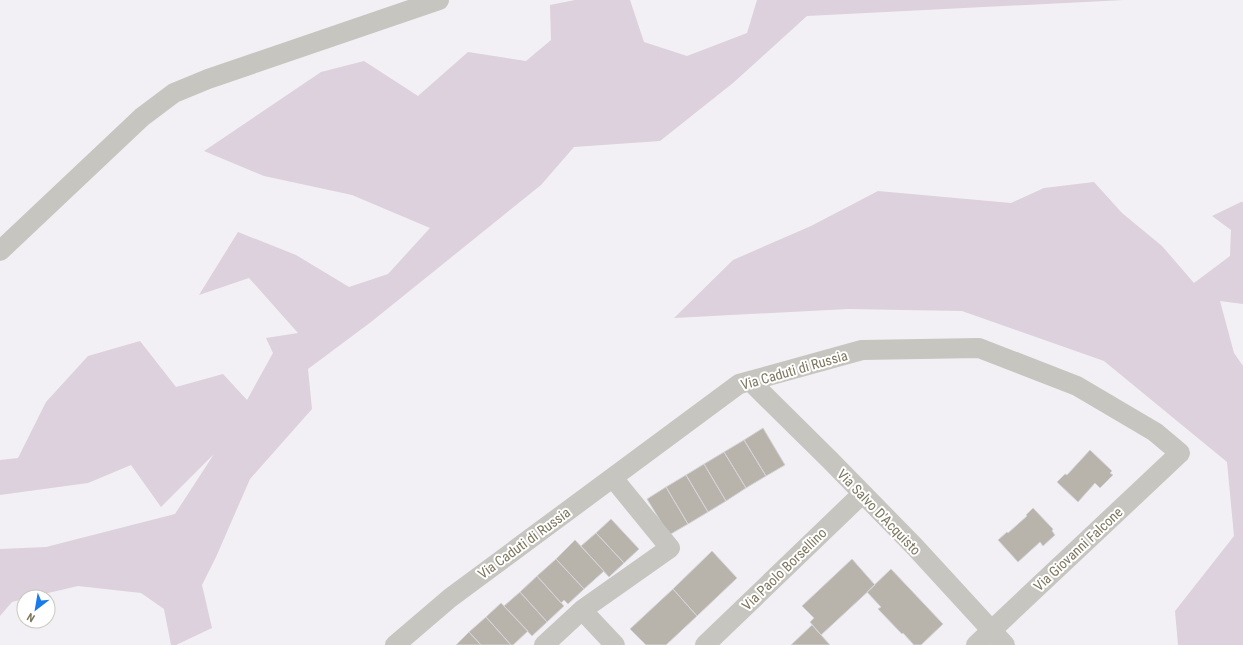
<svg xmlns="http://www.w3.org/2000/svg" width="1243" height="645" font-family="'Roboto Condensed',sans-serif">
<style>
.green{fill:#dcd1dc}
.building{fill:#b8b4ab;stroke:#d4d3d6}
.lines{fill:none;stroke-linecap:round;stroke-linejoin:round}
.street{stroke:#c7c5bf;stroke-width:20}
.labels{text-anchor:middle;stroke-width:4;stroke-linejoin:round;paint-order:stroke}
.street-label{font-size:14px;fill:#7d765e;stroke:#fff}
</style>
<rect width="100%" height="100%" fill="#f2f0f5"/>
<path class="green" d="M575,0h55l14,42 43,14 60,-23 10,-33h367l-317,16 -74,67 -73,58 -86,6 -33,38 -170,137 -63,47 4,40 -62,70 -34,78 -14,28 10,43 -36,17h-5l-7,-36 -23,-16 -63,-7 -47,11h-7v2l-12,3 -12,14v-67l46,-2 129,-33 39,-60 -53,53 -30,-42 -43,18 -88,12v-35l18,-2 28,-56 42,-46 52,-15 36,46 47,-13 24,26 26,-47 -7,-15 32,-5 -49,-55 -50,17 39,-63 58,23 53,32 39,-13 42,-46 -78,-33 -88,-19 -60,-25 117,-79 43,-11 54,35 50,-44 58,9 25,-21 -1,-35z
M1094,182l28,31 40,33 32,37 36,-27 1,-26 -19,-14 29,-14h2v102l-23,-3 14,52 9,13v279h-65l-3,-34 59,-75 -7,-74 -123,-101 -142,-50 -114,-2 -174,9 59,-58 78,-34 67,-35 133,12 33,-15z"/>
<path class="building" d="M763,428l22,37 -19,11 -22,-36z
M744,440l22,36 -20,12 -22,-36z
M1090,450l22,21 -2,2 3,2 -13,13 -5,-5 -17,19 -21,-20 8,-8 2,1z
M724,452l22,36 -20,13 -22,-37z
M704,464l22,37 -18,11 -22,-37z
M686,475l22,37 -20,12 -22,-37z
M666,487l22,37 -19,11 -22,-36z
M1033,508l20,21 -1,2 3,4 -12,11 -3,-4 -22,20 -20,-22 9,-8 1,1 19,-17 -1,-1z
M611,519l28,30 -15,14 -28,-30z
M596,533l28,30 -15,14 -28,-31z
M575,540l29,31 -20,18 -28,-30z
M712,551l25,27 -40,38 -24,-27z
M556,559l28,30 -16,15 -4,-4 -3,3 -24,-27z
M852,559l23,26 -54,50 -11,-13 4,-4 -12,-12z
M891,569l52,55 -22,21h-7l-11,-12 -1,1 -24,-25 3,-2 -14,-15z
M537,576l27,30 -17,16 -27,-30z
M673,589l24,27 -31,29h-20l-16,-16z
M520,592l27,30 -15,14 -28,-30z
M501,603l27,28 -15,14h-2l-25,-28z
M486,617l25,28h-30l-12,-13z
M812,625l18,20h-39z
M469,632l12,13h-25z"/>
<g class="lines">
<path class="street" d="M0,251l142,-134 32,-24 34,-14 231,-79
M750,381l80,79 85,87 90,98
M582,610l33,35
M395,645l55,-47 289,-214 123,-34 117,-2 98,38 78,46 25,21 -204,192
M544,645l38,-35 88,-62 -57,-70
M705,645l157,-151"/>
</g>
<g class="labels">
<g class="street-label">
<text transform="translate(794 370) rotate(-16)" y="5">Via Caduti di Russia</text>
<text transform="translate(879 512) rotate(46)" y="5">Via Salvo D'Acquisto</text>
<text transform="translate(524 543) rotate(-36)" y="5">Via Caduti di Russia</text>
<text transform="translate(1078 549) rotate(-43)" y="5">Via Giovanni Falcone</text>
<text transform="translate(784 569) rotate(-44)" y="5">Via Paolo Borsellino</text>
</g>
</g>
<g transform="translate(36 609) rotate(211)"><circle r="19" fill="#ffffff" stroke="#cbc8bf"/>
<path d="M0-3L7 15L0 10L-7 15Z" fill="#197aec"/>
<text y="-6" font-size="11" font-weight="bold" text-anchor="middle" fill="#7d765e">N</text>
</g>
</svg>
